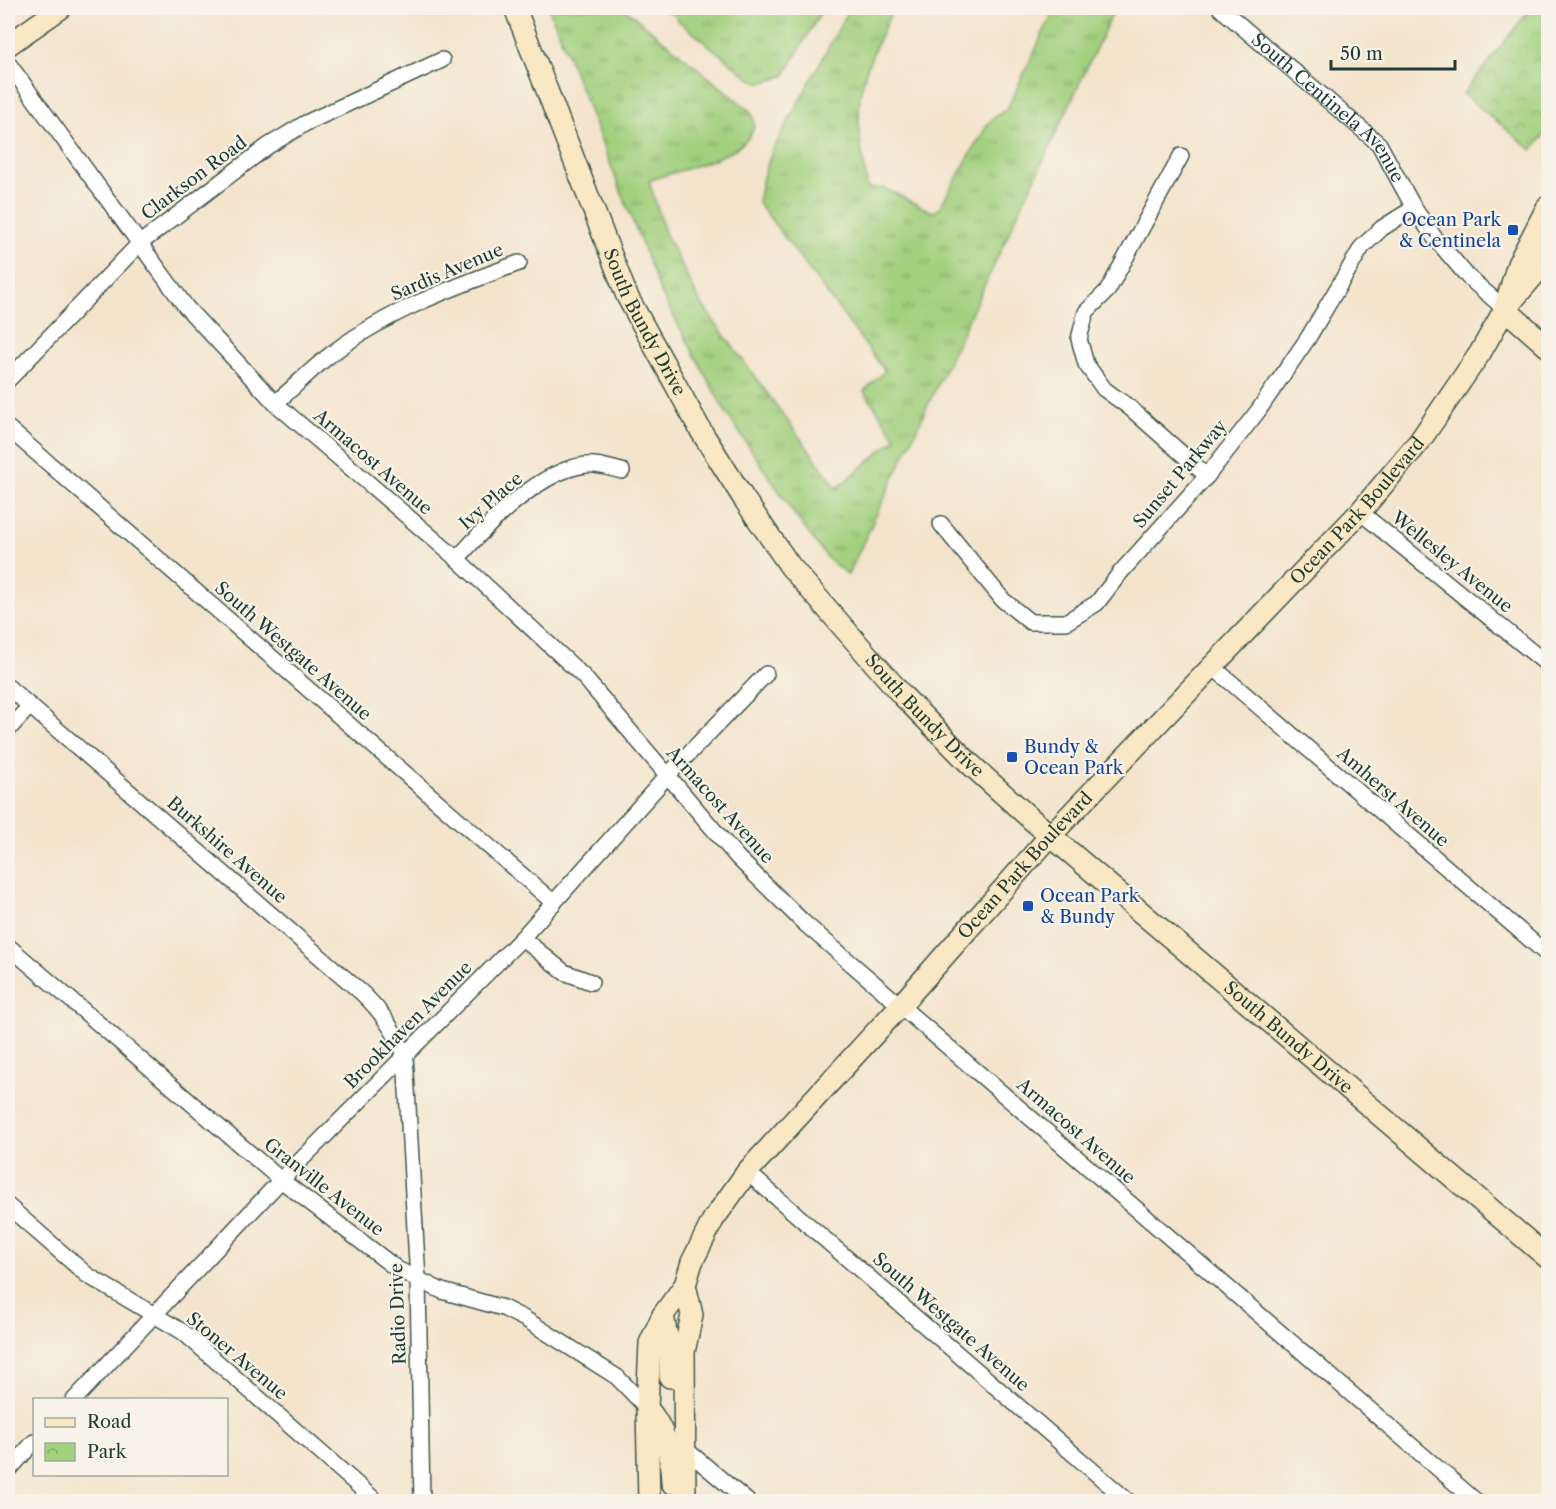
<svg xmlns="http://www.w3.org/2000/svg" width="1556" height="1509" font-family="'Libre Caslon Text',serif">
<style>
.grass{fill:url(#grass-tufts);stroke:#608659;stroke-width:1.5}
.park{fill:url(#park-crowns);stroke:#608659;stroke-width:1.5}
.lines{fill:none;stroke-linecap:round;stroke-linejoin:round}
.street-casing{stroke:#3f564b;stroke-width:18}
.secondary-casing{stroke:#3f564b;stroke-width:24}
.street{stroke:#fff;stroke-width:15}
.secondary{stroke:#fae7c3;stroke-width:21}
.transit-dot{fill:#1a4fb4;stroke:#f7f3e8;stroke-width:2}
.labels{text-anchor:middle;stroke-width:4.5;stroke-linejoin:round;paint-order:stroke}
.street-label{font-size:18px;fill:#1f3d34;stroke:#f7f3e8}
.transit-label{font-size:18px;fill:#164399;stroke:#f7f3e8;text-anchor:start}
</style>
<defs>
<pattern id="grass-tufts" width="24" height="20" patternUnits="userSpaceOnUse" patternTransform="scale(1.5)"><rect width="24" height="20" fill="#a2d07e"/><path d="M3 7l-1-3M5 7V3M7 7l1-3M15 17l-1-3M17 17v-4M19 17l1-3" fill="none" stroke="#83aa68"/></pattern>
<pattern id="park-crowns" width="20" height="18" patternUnits="userSpaceOnUse" patternTransform="scale(1.5)"><rect width="20" height="18" fill="#a2d07e"/><path d="M2 6a3 3 0 1 1 6 0M12 15a3 3 0 1 1 6 0" fill="none" stroke="#83aa68"/></pattern>
</defs>
<rect width="100%" height="100%" fill="#f7f3e8"/>
<filter id="ink" filterUnits="userSpaceOnUse"><feTurbulence type="fractalNoise" baseFrequency=".0167" numOctaves="2"/><feDisplacementMap in="SourceGraphic" scale="12" xChannelSelector="R" yChannelSelector="G"/><feConvolveMatrix kernelMatrix="1 2 1 2 8 2 1 2 1" color-interpolation-filters="sRGB"/></filter>
<filter id="wash" filterUnits="userSpaceOnUse"><feTurbulence type="fractalNoise" baseFrequency=".008" numOctaves="4" result="noise"/><feDisplacementMap in="SourceGraphic" scale="24" xChannelSelector="R" yChannelSelector="G"/><feGaussianBlur stdDeviation="1.35" result="paint"/><feColorMatrix in="noise" values="0 0 0 0 0 0 0 0 0 0 0 0 0 0 0 0 0 1.4 0 .05"/><feComposite in="paint" operator="in"/></filter>
<g filter="url(#wash)">
<rect width="100%" height="100%" fill="#f4e4cc"/>
<path class="grass" d="M549,8h75l126,103c25,42 -77,59 -101,70l16,52 35,69 137,186 59,-50 -32,-47 21,-20 -127,-169 5,-25 9,-26 78,-143h43c-10,24 -24,49 -30,74 -9,35 -1,72 5,107l16,-1 48,24 6,-2 51,-88 19,-15 47,-99h60l-267,567 -20,-16 -31,-41 -72,-107 -64,-118z
M662,8h161l-39,68 -22,7 -11,-4 -75,-60 1,-3z"/>
<path class="park" d="M1531,8h17v122l-16,20 -69,-56z"/>
</g>
<g filter="url(#ink)">
<g class="lines">
<g class="street-casing">
<g id="street">
<path id="s1" d="M1220,8l159,136 35,64 20,29 34,40 37,32"/>
<path d="M8,63l178,244 89,96 182,156 126,117 154,181 66,65 674,580"/>
<path d="M1181,156l-73,134 -22,22 -7,27 7,25 18,25 25,18 78,69"/>
<path d="M8,380l131,-136 129,-98 38,-23 136,-63"/>
<path d="M275,403c20,-16 38,-36 59,-51 56,-42 120,-65 185,-89"/>
<path d="M8,428l546,475"/>
<path d="M1360,512l188,153"/>
<path d="M941,524l62,76 27,22h36l31,-19 23,-30 87,-97 51,-65 50,-73 54,-91 20,-19 32,-20"/>
<path d="M457,559c30,-34 82,-89 129,-94 11,-2 26,4 36,6"/>
<path d="M1213,667l335,288"/>
<path d="M8,687l354,306c20,19 32,37 43,62l13,225 4,222"/>
<path d="M8,730l22,-24"/>
<path d="M522,938l42,34 27,10"/>
<path d="M8,946l273,234 116,89 45,22 61,17 22,11 92,58 30,31"/>
<path d="M747,1172l382,330"/>
<path d="M8,1206l79,69 96,57 194,170"/>
<path d="M74,1400l207,-220 241,-242 145,-162 99,-102"/>
<path d="M684,1448l64,54"/>
<path d="M8,1471l26,-29"/>
</g>
</g>
<g class="secondary-casing">
<g id="secondary">
<path id="s2" d="M515,8l112,288 74,135 43,68 46,67 112,129 67,68 62,56 517,439"/>
<path d="M8,45l53,-37"/>
<path d="M1506,303l12,-39 30,-58"/>
<path d="M1505,309l43,38"/>
<path d="M685,1285l7,30 -8,37 1,150"/>
<path d="M663,1315l7,38v24"/>
<path d="M647,1408c19,22 24,47 25,75"/>
<path id="s3" d="M649,1502l-2,-94 3,-65 13,-28 22,-30 7,-23 21,-42 34,-48 153,-166 150,-170 310,-324 59,-70 61,-89 25,-44 30,-35 13,-24"/>
</g>
</g>
<use href="#street" class="street"/>
<use href="#secondary" class="secondary"/>
</g>
</g>
<g class="transit-dot">
<rect x="1507" y="224" width="12" height="12" rx="3"/>
<rect x="1006" y="751" width="12" height="12" rx="3"/>
<rect x="1022" y="900" width="12" height="12" rx="3"/>
</g>
<g class="labels">
<g class="street-label">
<text dy="6" stroke="none"><textPath href="#s1" startOffset="148">South Centinela Avenue</textPath></text>
<text transform="translate(194 178) rotate(-37)" y="6">Clarkson Road</text>
<text transform="translate(447 272) rotate(-23)" y="6">Sardis Avenue</text>
<text dy="6" stroke="none"><textPath href="#s2" startOffset="340">South Bundy Drive</textPath></text>
<text transform="translate(373 462) rotate(41)" y="6">Armacost Avenue</text>
<text transform="translate(1180 474) rotate(-50)" y="6">Sunset Parkway</text>
<text transform="translate(491 501) rotate(-41)" y="6">Ivy Place</text>
<text dy="6" stroke="none"><textPath href="#s3" startOffset="1257">Ocean Park Boulevard</textPath></text>
<text transform="translate(1452 562) rotate(39)" y="6">Wellesley Avenue</text>
<text transform="translate(293 651) rotate(41)" y="6">South Westgate Avenue</text>
<text dy="6" stroke="none"><textPath href="#s2" startOffset="826">South Bundy Drive</textPath></text>
<text transform="translate(1393 797) rotate(41)" y="6">Amherst Avenue</text>
<text transform="translate(720 805) rotate(48)" y="6">Armacost Avenue</text>
<text transform="translate(227 850) rotate(41)" y="6">Burkshire Avenue</text>
<text dy="6" stroke="none"><textPath href="#s3" startOffset="771">Ocean Park Boulevard</textPath></text>
<text transform="translate(408 1025) rotate(-45)" y="6">Brookhaven Avenue</text>
<text dy="6" stroke="none"><textPath href="#s2" startOffset="1312">South Bundy Drive</textPath></text>
<text transform="translate(1076 1131) rotate(41)" y="6">Armacost Avenue</text>
<text transform="translate(324 1187) rotate(38)" y="6">Granville Avenue</text>
<text transform="translate(398 1314) rotate(-92)" y="6">Radio Drive</text>
<text transform="translate(951 1322) rotate(41)" y="6">South Westgate Avenue</text>
<text transform="translate(237 1356) rotate(40)" y="6">Stoner Avenue</text>
</g>
<g class="transit-label">
<text x="1501" y="226" text-anchor="end">Ocean Park<tspan x="1501" dy="21">&amp; Centinela</tspan></text>
<text x="1024" y="753">Bundy &amp;<tspan x="1024" dy="21">Ocean Park</tspan></text>
<text x="1040" y="902">Ocean Park<tspan x="1040" dy="21">&amp; Bundy</tspan></text>
</g>
</g>
<rect width="1556" height="1509" fill="none" stroke="#f7f3e8" stroke-width="30"/>
<rect x="33" y="1398" width="195" height="78" fill="#f7f3e8" stroke="#a1aaa0" stroke-width="1.5"/>
<rect x="45" y="1418" width="30" height="9" fill="#fae7c3" stroke="#a1aaa0" stroke-width="1.5"/>
<text x="87" y="1428" font-size="18" fill="#1f3d34">Road</text>
<rect x="45" y="1443" width="30" height="18" fill="url(#park-crowns)" stroke="#a1aaa0" stroke-width="1.5"/>
<text x="87" y="1458" font-size="18" fill="#1f3d34">Park</text>
<path d="M1331 60v9h124v-9" fill="none" stroke="#1f3d34" stroke-width="3"/>
<text x="1340" y="60" font-size="18" fill="#1f3d34" stroke="#f7f3e8" stroke-width="4.5" paint-order="stroke">50 m</text>
</svg>
